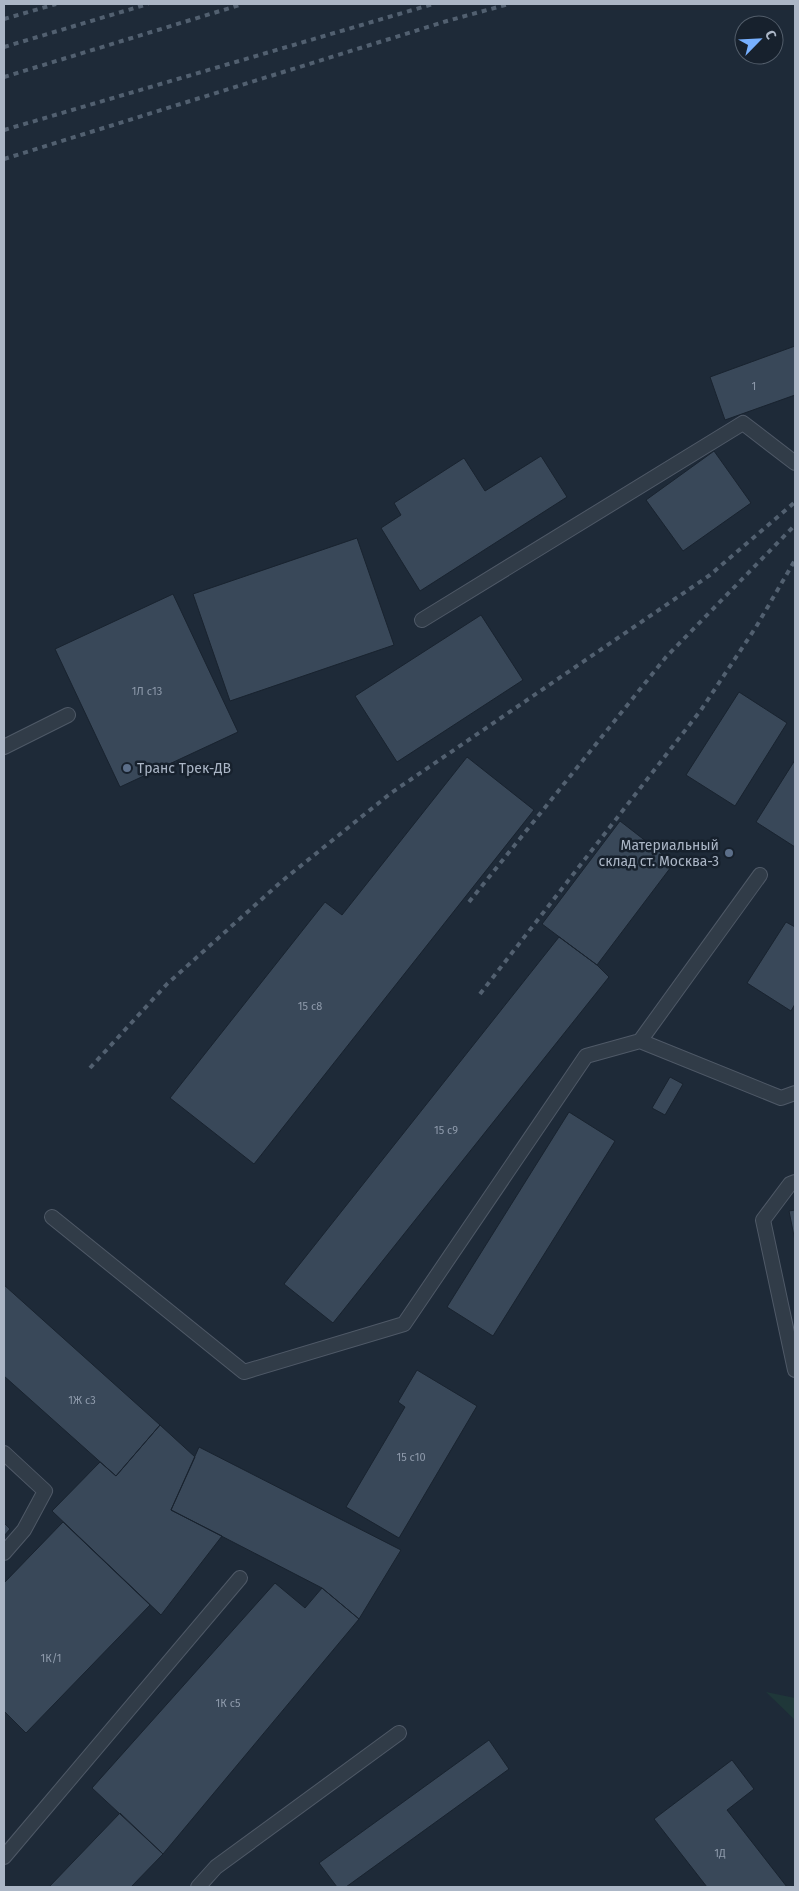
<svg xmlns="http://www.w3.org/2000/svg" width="799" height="1891" font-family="'Fira Sans',sans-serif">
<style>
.green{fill:#1f3739}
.building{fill:#394859;stroke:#19232f}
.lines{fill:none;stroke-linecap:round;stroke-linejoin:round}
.lane-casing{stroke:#4f5967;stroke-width:16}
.lane{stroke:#313c48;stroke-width:14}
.rail{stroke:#526070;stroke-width:4;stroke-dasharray:5 5;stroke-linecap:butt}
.service-dot{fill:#5c6f8a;stroke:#17212d;stroke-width:2}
.labels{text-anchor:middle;stroke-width:5;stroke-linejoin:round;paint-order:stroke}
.number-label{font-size:11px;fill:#8e9aab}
.poi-label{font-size:14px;fill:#abb6c6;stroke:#17212d;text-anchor:start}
</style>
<rect width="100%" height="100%" fill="#1e2a38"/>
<path class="green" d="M766,1692l29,6v22z"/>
<path class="building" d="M795,346v49l-70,25 -15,-43z
M714,451l37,52 -68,48 -37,-51z
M541,456l26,41 -147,94 -39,-63 20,-13 -7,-12 70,-45 21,33z
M357,538l37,107 -164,56 -37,-107z
M173,594l65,138 -118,55 -65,-138z
M481,615l42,65 -126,82 -42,-66z
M739,692l48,31 -52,83 -49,-31z
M467,757l67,53 -280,354 -84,-66 155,-196 17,13z
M795,760v87l-39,-25z
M620,821l54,42 -77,102 -55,-41z
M786,922l9,5v77l-4,7 -44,-28z
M559,937l38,28 12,12 -276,346 -49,-39z
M670,1077l13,7 -18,31 -13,-7z
M569,1112l46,29 -122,195 -46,-29z
M795,1210v31l-6,-30z
M4,1285l156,140 -44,51 -112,-100z
M417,1370l60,36 -78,132 -53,-31 59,-100 -7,-5z
M160,1425l35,32 -24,53 51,26 -61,79 -109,-104 48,-49 16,14z
M199,1447l202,103 -42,69 -37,-31 -151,-78z
M63,1522l87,83 -124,128 -22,-22v-128z
M4,1523l6,6 -6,7z
M275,1583l30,25 17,-20 37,31 -196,235 -71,-66z
M489,1740l20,29 -163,118h-9l-18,-24z
M732,1760l22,29 -27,21 60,77h-80l-53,-68z
M120,1813l43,41 -32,33h-82z"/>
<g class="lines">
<g class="lane-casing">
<path id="lane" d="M422,620l321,-197 52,40
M4,747l64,-32
M640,1041l141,57 14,-5
M795,1182l-5,2 -27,36 32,150
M52,1217l192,155 160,-48 182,-268 54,-15 120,-166
M4,1453l41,38 -21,39 -20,23
M4,1857l236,-279
M198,1887l18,-20 183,-134"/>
</g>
<use href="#lane" class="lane"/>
<path class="rail" d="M4,19l52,-15
M4,47l144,-43
M4,77l239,-73
M4,130l429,-126
M4,159l443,-138 62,-17
M469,902l197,-245 129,-132
M480,994l221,-284 55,-83 39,-67
M90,1068l77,-84 115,-103 109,-88 319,-218 85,-73"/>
</g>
<g class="service-dot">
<circle cx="127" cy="768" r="5"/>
<circle cx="729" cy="853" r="5"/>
</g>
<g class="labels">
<g class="number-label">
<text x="754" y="390">1</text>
<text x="147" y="695">1Л с13</text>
<text x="310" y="1010">15 с8</text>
<text x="446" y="1134">15 с9</text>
<text x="82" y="1404">1Ж с3</text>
<text x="411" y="1461">15 с10</text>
<text x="51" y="1662">1К/1</text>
<text x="228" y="1707">1К с5</text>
<text x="720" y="1857">1Д</text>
</g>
<g class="poi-label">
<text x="137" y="773">Транс Трек-ДВ</text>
<text x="719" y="850" text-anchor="end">Материальный<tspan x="719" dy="16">склад ст. Москва-3</tspan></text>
</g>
</g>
<rect width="799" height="1891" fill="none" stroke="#abb6c6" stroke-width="10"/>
<g transform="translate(759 40) rotate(66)"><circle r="24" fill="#17212d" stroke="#525d6a"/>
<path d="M0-4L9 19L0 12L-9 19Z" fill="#77b0ff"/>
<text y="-8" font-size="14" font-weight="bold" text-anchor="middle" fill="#abb6c6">С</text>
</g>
</svg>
